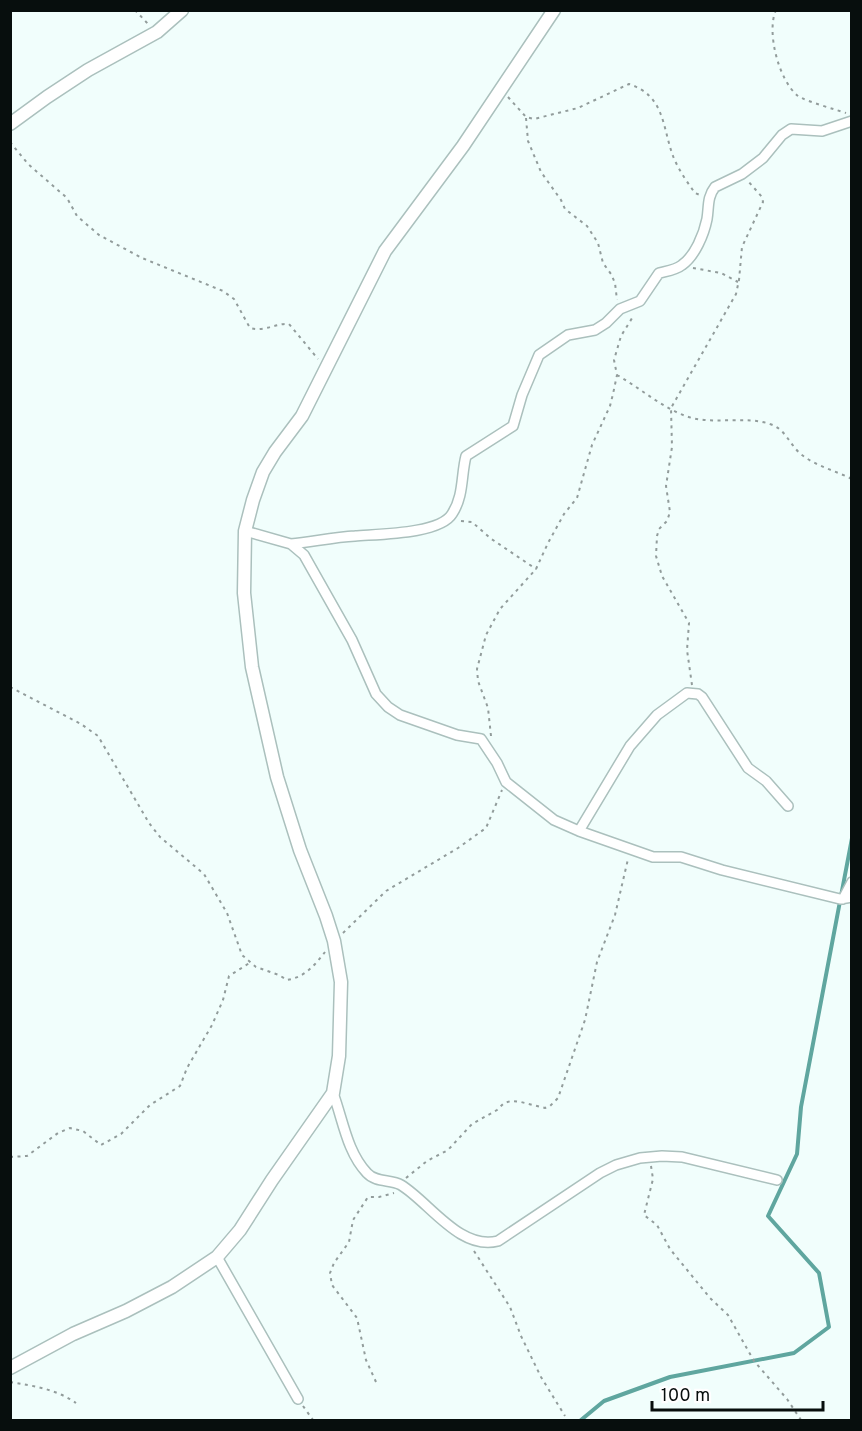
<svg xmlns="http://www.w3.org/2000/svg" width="862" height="1431" font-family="Overpass,sans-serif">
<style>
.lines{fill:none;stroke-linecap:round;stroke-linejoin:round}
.stream{stroke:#5fa69f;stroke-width:4}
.minor-casing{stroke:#abc0bd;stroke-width:12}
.tertiary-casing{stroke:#abc0bd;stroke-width:15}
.path{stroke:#929c9b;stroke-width:2;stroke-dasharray:3 4.5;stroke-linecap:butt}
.minor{stroke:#fff;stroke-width:9}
.tertiary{stroke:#fff;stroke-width:12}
</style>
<rect width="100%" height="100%" fill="#f1fefc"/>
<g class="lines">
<path class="stream" d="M581,1420l23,-19 66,-24 124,-24 35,-26 -10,-54 -51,-57 29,-62 4,-47 51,-269"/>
<g class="minor-casing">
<path id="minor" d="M245,531l46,13 13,11 48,85 24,54 12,13 12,8 57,20 24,4 16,24 9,19 48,38 25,11 74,26h28l41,13 118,29 12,-2
M291,544c21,-2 43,-7 64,-8 23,-2 85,-2 97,-22 12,-18 9,-39 14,-58l47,-30 9,-31 17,-40 29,-20 27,-5 11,-7 14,-14 20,-8 19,-28c8,-2 17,-3 23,-8 13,-9 22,-31 25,-46 2,-12 0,-22 8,-32l27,-13 21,-16 19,-23 9,-6 31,2 30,-10
M579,831l51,-85 27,-31 30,-22 11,1 4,3 46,71 18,13 22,25
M843,899l9,-17
M333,1093c10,27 14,59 34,80 9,10 24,6 34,12 28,17 59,66 97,56l102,-68 16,-8 24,-7 22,-2 20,1 95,23
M217,1257l81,142"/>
</g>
<g class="tertiary-casing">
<path id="tertiary" d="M10,124l37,-27 41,-27 69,-38 25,-22
M10,1368l63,-34 53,-23 46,-24 45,-30 23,-27 32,-50 61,-87 6,-37 2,-74 -7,-41 -8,-25 -26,-66 -23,-73 -25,-110 -8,-74 1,-62 8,-31 10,-28 12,-20 27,-36 83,-165 78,-105 91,-136"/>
</g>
<path class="path" d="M135,10l13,14
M776,10c-10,22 3,71 22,86 7,5 39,14 48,17
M508,97l18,20 8,2 44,-11 51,-24c36,12 33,42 44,72 5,13 14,26 22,37l5,2
M526,118l2,23 13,31 20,28 4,9 22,17 11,17 5,20 8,11 4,9 2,17
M10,142l18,22 39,34 10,18 22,19 43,23 81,33 11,8 16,29c15,4 25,-5 39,-4l29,35
M693,268l28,5 17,9
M617,375c25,14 47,35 75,43 25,6 55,-2 78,6 16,5 20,22 32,31 14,11 34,16 50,24
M461,521l11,1 18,16 46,31
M692,685l-5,-35 2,-27 -27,-47 -6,-20 1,-20 2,-7 8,-8 3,-9 -4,-26 6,-39 -1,-39 65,-114 3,-14 3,-33 21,-45 -1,-5 -14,-16
M10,687l71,37 17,12 51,87 11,14 44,37 23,39 15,42 14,12 23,8 8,5c18,-3 27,-14 38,-28
M491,736l-3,-28 -10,-27 -1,-12 9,-34 14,-26 36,-40 12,-26 16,-29 13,-16 15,-53 18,-39 3,-12 4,-19 -3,-15 7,-24 13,-21
M343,933l43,-42 72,-43 28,-20 16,-38
M10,1157l17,-1 31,-23 12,-5 13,3 18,14 20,-11 29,-29 30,-19 7,-18 25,-43 11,-25 6,-24 22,-14
M651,1166l2,13 -9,36 13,10 13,24 40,49 18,17 26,46 33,38 14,21
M406,1178l21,-17 21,-11 24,-26 25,-14 7,-7 7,-2 10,1 24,6 5,-2 8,-8 27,-78 12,-58 18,-47 13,-56
M474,1251l36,56 11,29 20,41 24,39
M10,1382c24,4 46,7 66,21
M376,1382l-10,-22 -9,-42 -25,-33 -2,-12 4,-10 15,-21 4,-22 15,-23h11l15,-4
M303,1406l10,14"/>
<use href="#minor" class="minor"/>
<use href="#tertiary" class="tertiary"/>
</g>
<rect width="862" height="1431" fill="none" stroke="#070e0d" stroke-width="24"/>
<path d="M652 1401v9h171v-9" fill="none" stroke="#070e0d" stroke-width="3"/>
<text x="661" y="1401" font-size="18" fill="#070e0d" stroke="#ffffff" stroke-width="4.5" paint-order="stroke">100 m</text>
</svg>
